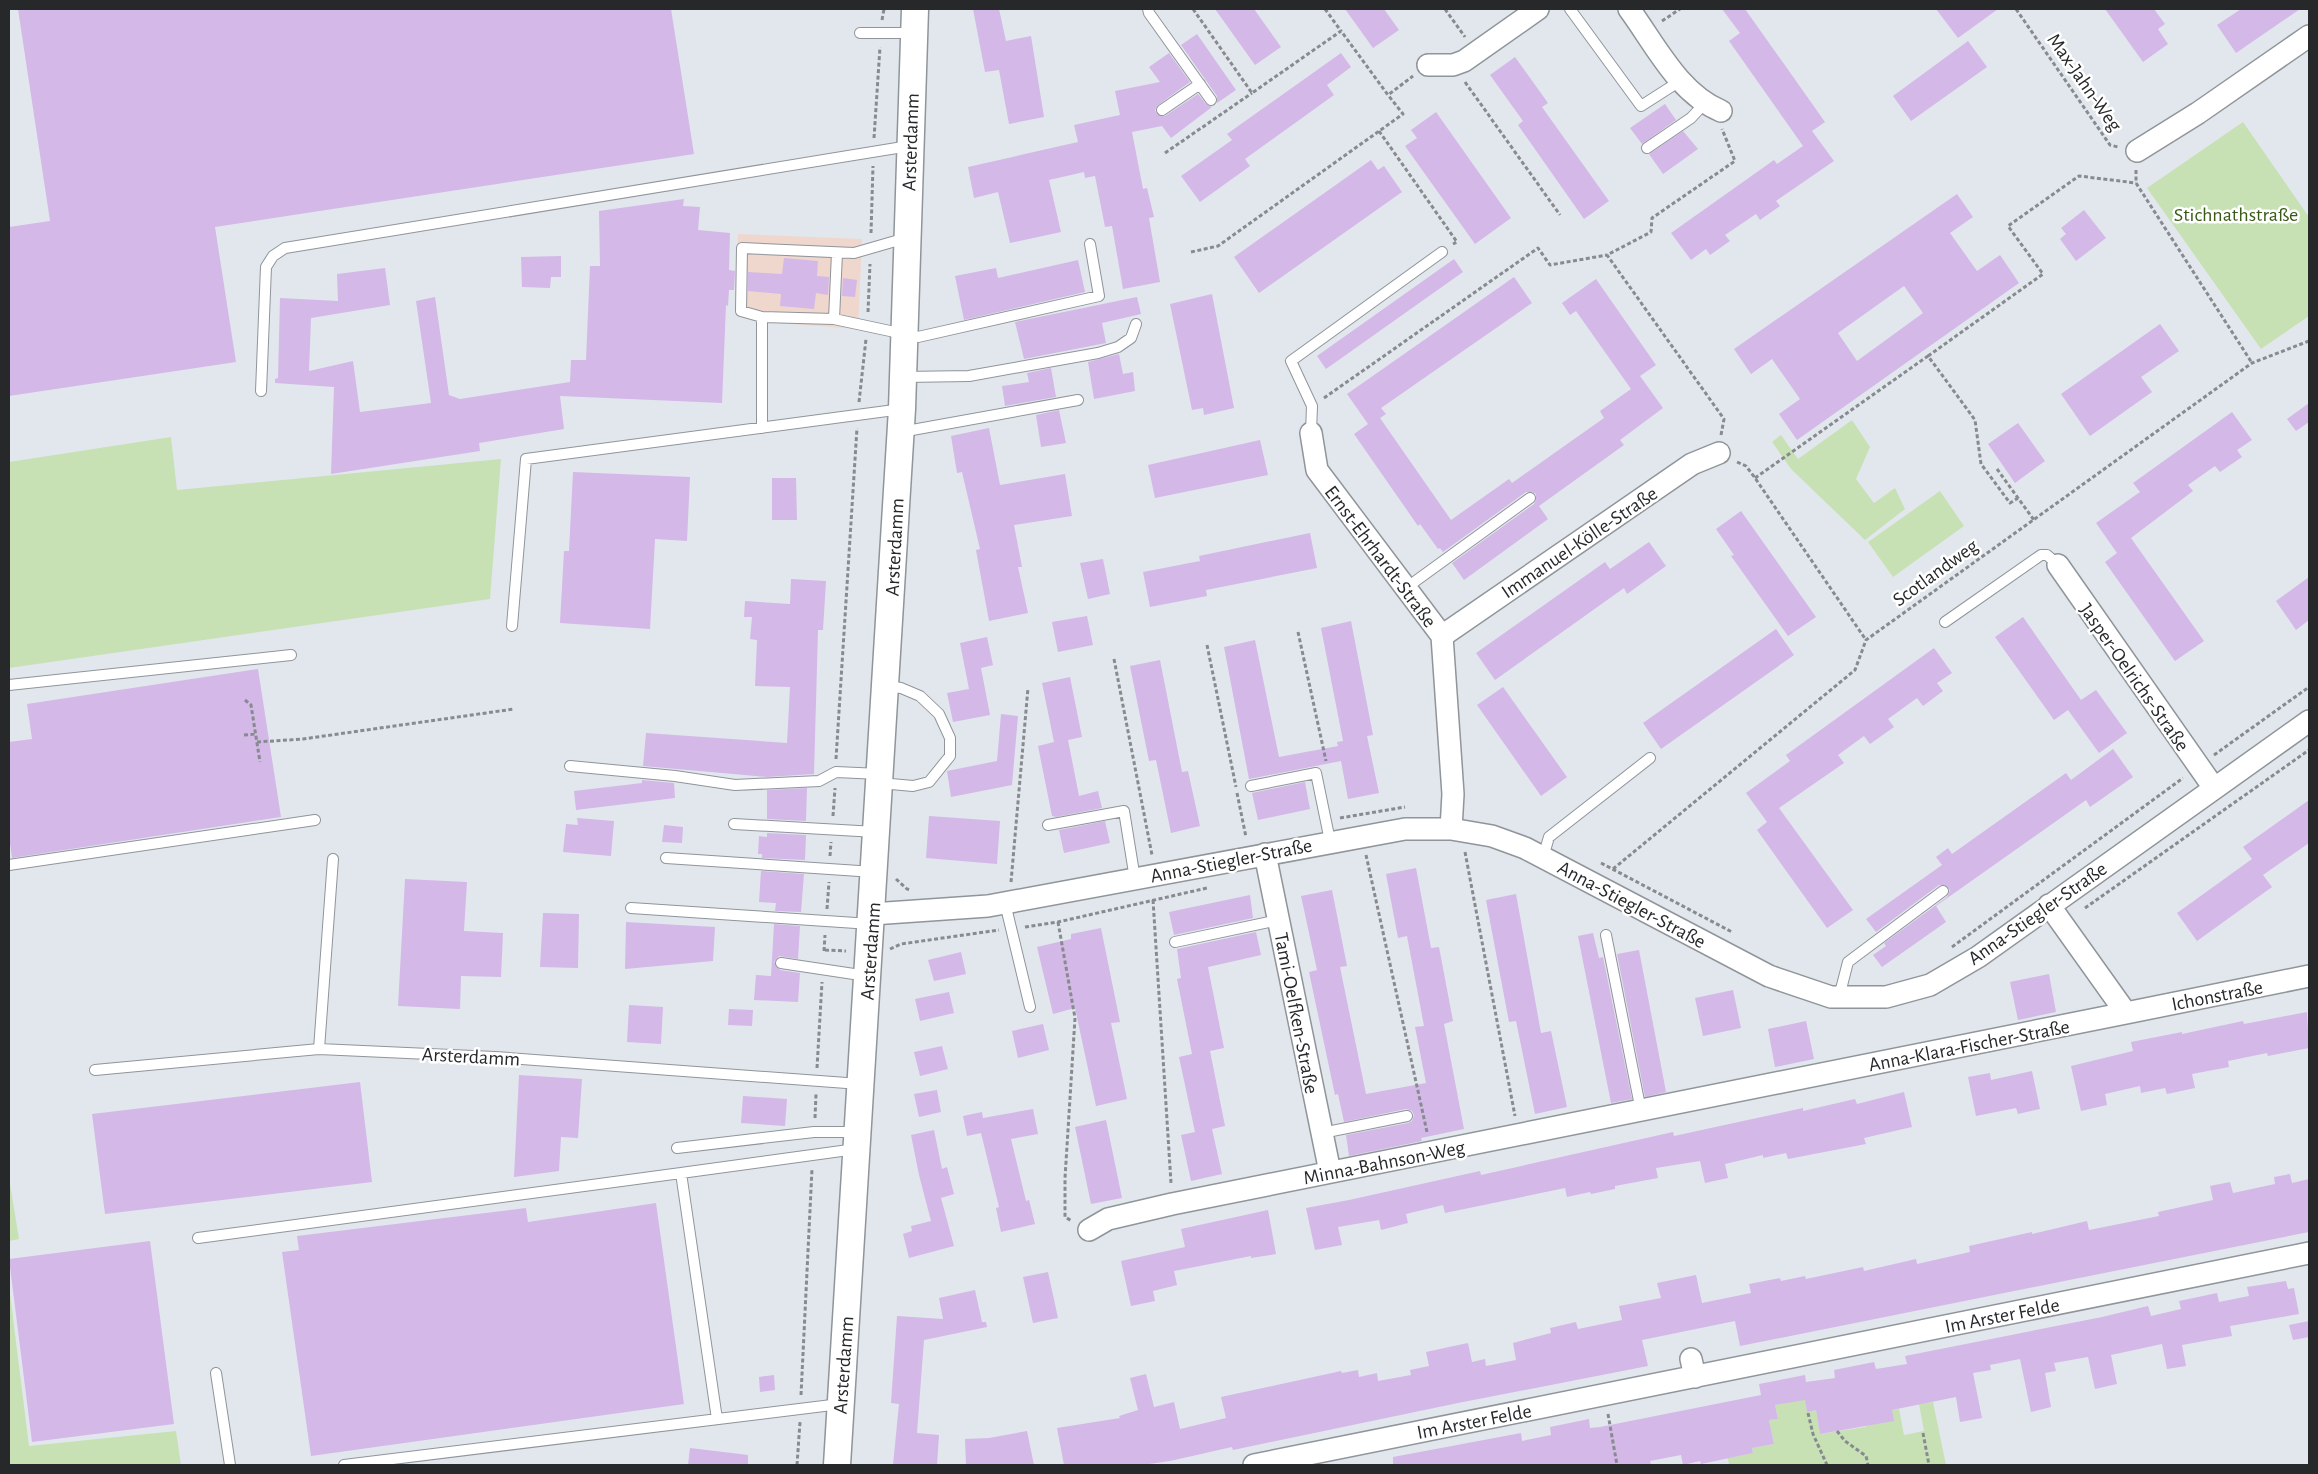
<svg xmlns="http://www.w3.org/2000/svg" width="2318" height="1474" font-family="'Alegreya Sans',sans-serif">
<style>
.commercial{fill:#efd7cd}
.green{fill:#c7e1b5}
.building{fill:#d4b8e8;fill-rule:evenodd}
.lines{fill:none;stroke-linecap:round;stroke-linejoin:round}
.service-casing{stroke:#8f959a;stroke-width:12}
.minor-casing{stroke:#8f959a;stroke-width:24}
.tertiary-casing{stroke:#8f959a;stroke-width:29}
.path{stroke:#878b8f;stroke-width:3;stroke-dasharray:4 2.5;stroke-linecap:butt}
.service{stroke:#fff;stroke-width:10}
.minor{stroke:#fff;stroke-width:21}
.tertiary{stroke:#fff;stroke-width:26}
.labels{text-anchor:middle;stroke-width:5;stroke-linejoin:round;paint-order:stroke}
.street-label{font-size:20px;fill:#26282a;stroke:#fff}
.park-label{font-size:20px;fill:#375a16;stroke:#fff}
</style>
<rect width="100%" height="100%" fill="#e2e7ed"/>
<path class="commercial" d="M738,234l124,5 -4,90 -95,-7 -26,-6z"/>
<path class="green" d="M2243,122l66,95v99l-48,33 -114,-161z
M1852,420l18,27 -14,32 18,24 21,-15 10,21 -40,31 -74,-71 -19,-27 9,-7 17,24z
M171,437l6,53 324,-31 -11,140 -481,69v-206z
M1940,491l24,35 -71,51 -25,-35z
M9,1178l10,61 -10,2z
M9,1286l20,160 147,-15 5,34h-172z
M1805,1399l2,12 9,-1 4,24 45,-7 27,-17 7,-1 5,26 20,-4 -5,-27 14,-2 13,63h-217l-1,-7 25,-5 -1,-5 22,-4 -5,-24 9,-1 -3,-14z"/>
<path class="building" d="M18,9h653l23,145 -479,73 21,135 -227,34v-169l41,-6z
M973,9h26l7,32 25,-5 13,81 -35,7 -10,-54 -14,2z
M1215,9h39l27,38 -26,18z
M1345,9h39l15,21 -26,18z
M1722,9h23l80,113 -13,9 22,30 -58,40 4,5 -20,14 -4,-6 -31,21 5,6 -20,14 -4,-6 -15,11 -20,-27 103,-73 3,4 26,-18 -74,-105 11,-8z
M1936,9h62l-40,29z
M2105,9h49l11,15 -7,5 10,15 -25,18z
M2241,9h59l-64,44 -19,-28z
M1197,34l39,56 -19,13v-7l-36,-51z
M1968,41l19,26 -76,54 -18,-25z
M1169,53l21,29 -32,23 -3,5 2,4 8,2 33,-22 8,10 6,3 -41,31 -9,-12 -30,6 11,57 4,-1 7,29 -5,1 11,64 -37,7 -11,-63 -7,1 -10,-51 -10,2 -1,-6 -35,8 12,52 -51,11 -12,-51 -24,6 -6,-31 110,-25 -4,-17 46,-10 -5,-24 45,-9 -11,-15z
M1341,53l10,14 -24,18 7,10 -89,64 5,7 -50,36 -19,-26 51,-36 -5,-6z
M1515,57l33,46 -6,4 67,94 -25,18 -66,-94 5,-4 -33,-46z
M1665,104l11,16 -34,24 -12,-16z
M1436,112l75,106 -36,26 -70,-98 12,-8 -6,-8z
M1683,131l15,18 -35,25 -14,-20z
M1371,160l7,10 6,-4 18,26 -143,101 -25,-36z
M1957,194l16,23 -23,16 27,38 23,-16 19,28 -222,157 -18,-26 21,-15 -28,-40 -21,15 -17,-25zM1904,286l19,27 -66,48 -19,-28z
M684,199l-1,7 17,1 -2,23 32,3 -1,37 6,1 -1,19h-5l-1,16 -2,-1 -4,98 -162,-7 4,33 -85,14 1,8 -149,23 3,-87 -59,-4v-4l3,-1 2,-80 58,3 -1,-27 48,-6 5,37 -79,13 -2,53 44,-10 7,51 71,-9 -15,-102 19,-4 14,98 11,4 110,-17 1,-22h15l4,-94h10l-1,-55z
M2084,210l22,28 -30,23 -16,-22 6,-5 -5,-6z
M561,256v21h-10l-1,11 -28,-1 -1,-30z
M784,258l34,3 -1,15 12,1 -1,18 -12,-2 -2,16 -34,-3 1,-12 -33,-3v-19l34,2z
M1454,259l9,13 -137,97 -9,-13z
M1078,260l7,32 -121,28 -9,-44 41,-8 2,10z
M1514,277l18,26 -151,105 5,6 -6,4 71,102 58,-41 3,4 92,-65 -4,-7 31,-22 -55,-78 -6,4 -8,-12 34,-24 60,86 -16,11 23,32 -43,32 4,5 -85,61 9,13 -84,61 -12,-17 82,-59 2,-4v-6l-4,-2h-6l-83,60 -3,-4 -2,1 -18,-25 -2,2 -64,-92 14,-10 -21,-30z
M843,278l14,2 -2,17 -13,-1z
M1212,294l22,114 -30,7 -1,-7 -11,2 -22,-106z
M1137,297l4,17 -39,9 4,20 -82,16 -9,-37z
M2160,324l19,27 -38,26 11,15 -62,44 -29,-42z
M1119,354l4,20 10,-2 2,19 -41,8 -6,-37z
M1051,368l5,29 -51,9 -3,-20 27,-4 -2,-9z
M2309,403v19l-13,9 -9,-12z
M1059,410l7,33 -25,4 -5,-32z
M2232,412l20,28 -15,10 5,7 -22,15 -5,-6 -27,19 5,6 -62,47 73,103 -29,20 -70,-99 12,-9 -21,-30 44,-31 -7,-9z
M2018,423l27,38 -30,22 -27,-39z
M989,428l11,57 65,-11 7,42 -58,9 8,42h-4l10,46 -39,8 -13,-71 4,-1 -18,-77 -5,1 -6,-37z
M1260,440l8,35 -113,23 -7,-33z
M573,472l117,5 -3,64 -32,-2 -5,90 -90,-6 4,-72h5z
M772,478h24l1,42h-25z
M1741,511l75,106 -28,19 -57,-80 3,-1 -18,-26z
M1310,533l7,35 -111,22 1,6 -57,11 -7,-35 57,-11 -1,-5z
M1649,542l17,24 -39,28 -3,-6 -129,92 -19,-27 129,-91 5,7z
M1103,559l7,35 -22,5 -8,-36z
M2309,577v43l-13,10 -20,-29z
M791,579l35,2 -3,49h-5l-4,144 -47,3 -124,-11 3,-33 141,10 3,-56 -35,-1 2,-46 -7,-1 2,-22h-8l1,-16 45,3z
M1087,616l6,29 -35,7 -6,-30z
M2023,617l58,83 15,-10 31,43 -28,20 -31,-43 -14,10 -59,-83z
M1351,621l22,114 -6,1 12,57 -31,6 -7,-38 -92,18 -25,-132 31,-7 24,117 59,-11 -1,-4 6,-1 -22,-113z
M1776,629l18,26 -133,94 -18,-26z
M987,637l6,28 -12,3 9,47 -37,7 -6,-29 22,-4 -9,-46z
M1934,648l18,25 -15,10 6,8 -20,15 -6,-8 -29,21 6,8 -24,17 -6,-8 -26,19 6,8 -65,45 74,102 -26,18 -70,-98 10,-8 -21,-29 44,-32 -4,-6z
M1160,660l22,112 6,-1 12,55 -29,7 -15,-73 -7,1 -19,-95z
M258,669l23,148 -269,41 -3,-22v-94l23,-3 -5,-35z
M1070,677l12,60 -14,3 11,56 19,-5 4,17 -46,9 -4,-1 -14,-70 16,-4 -12,-59z
M1503,687l64,90 -26,19 -64,-91z
M1001,714l17,2 -6,69 -61,12 -4,-26 50,-10z
M2113,749l20,28 -43,30 -4,-7 -150,106 10,16 -64,45 -9,-12 13,-9 -2,-3 63,-46 3,-7 -5,-5h-6l-63,47 -10,-13 76,-54 -6,-8 12,-9 4,6 114,-81 5,7z
M642,780l32,3 1,15 -99,12 -2,-19 68,-8z
M1305,782l5,27 -52,11 -6,-27z
M807,788l-1,33 -39,-2v-29z
M2309,800v43l-46,32 9,12 -75,54 -20,-28 75,-54 -9,-12z
M929,816l71,5 -3,43 -71,-6z
M577,818l37,3 -3,35 -48,-4 3,-28 12,1z
M1105,821l5,22 -46,10 -5,-23z
M664,825l19,2 -1,16 -20,-1z
M767,833l39,2 -1,25 -43,-2v-4h-4l1,-18 8,1z
M1416,868l15,80 8,-1 14,74 -9,3 20,105 -43,9 1,3 -73,15 -3,-21 62,-12 4,-2 2,-6 -2,-4 -6,-2 -62,13 -6,-28 -3,1 -26,-123 8,-2 -16,-74 31,-6 15,76 -7,1 26,127 60,-11 -11,-56 9,-1 -17,-90 -9,2 -12,-64z
M761,871l43,3 -3,38 -26,-1 1,-8 -17,-1z
M405,879l62,3 -3,49 39,2 -2,44 -40,-1 -1,33 -62,-3z
M1516,894l25,139 10,-2 16,76 -32,7 -19,-93 -7,1 -23,-122z
M1250,895l3,23 -79,17 -5,-23z
M543,913l36,1 -1,54 -38,-1z
M626,922l89,5 -2,34 -88,8z
M774,924l26,2 -2,33 -19,-3 -5,6 6,8 20,3 -2,29 -44,-2 2,-25 15,1z
M1101,928l19,94 -9,1 16,76 -31,7 -21,-98 -22,6 -16,-67 34,-8v-5z
M1256,932l5,23 -53,12 16,81 -14,3 15,75 -13,3 10,45 -31,7 -10,-46 14,-3 -16,-75 13,-3 -15,-75 4,-1 -4,-29z
M1593,933l6,25 4,-1 29,142 -21,4 -33,-167z
M1639,950l27,142 -21,5 -28,-143z
M961,952l5,22 -32,7 -6,-21z
M2049,974l7,38 -38,8 -8,-38z
M1733,990l8,38 -38,8 -8,-38z
M949,992l5,21 -34,8 -5,-22z
M629,1005l34,2 -2,37 -34,-2z
M729,1009l24,1 -1,16 -24,-1z
M2307,1012l2,36 -41,8 -1,-3 -39,8 1,6 -37,7 3,14 -28,6 -2,-6 -24,5 -1,-7 -35,8 2,11 -26,6 -10,-45 62,-15 -2,-9 51,-10v2l61,-13 1,3z
M1806,1021l8,38 -39,8 -7,-38z
M1043,1024l6,26 -31,8 -6,-27z
M942,1046l6,23 -28,7 -6,-24z
M2032,1071l8,38 -22,5 -2,-6 -40,8 -8,-39 22,-4 1,7z
M519,1075l63,4 -4,59 -17,-1 -2,34 -45,6z
M360,1082l12,100 -267,32 -13,-100z
M937,1090l4,22 -22,5 -5,-23z
M1904,1092l8,35 -48,11 2,6 -78,15 -2,-6 -23,5v-3l-38,9 3,14 -23,5 -5,-22 -44,7 2,10 -43,8v3l-24,5 -1,-2 -23,5 -2,-9 -120,25 -2,-8 -37,9 2,9 -27,7 -2,-10 -41,7 4,18 -27,5 -9,-42 43,-8 131,-29 1,4 192,-43 1,4 129,-28v3l52,-12 2,5z
M743,1096l44,3 -2,27 -44,-3z
M1033,1109l5,25 -27,5 15,62 3,-1 6,24 -34,8 -5,-24 3,-1 -18,-74 -14,3 -4,-20 19,-4 1,6z
M1106,1120l16,78 -31,6 -16,-77z
M934,1130l8,39 5,-2 7,27 -13,4 13,48 -45,12 -6,-24 9,-3 -1,-5 20,-5 -12,-46 -8,-40z
M2290,1174l2,9 17,-4v53l-569,114 -5,-25 -93,19 6,26 -190,37 -225,47 -1,-3 -62,14 -28,4h-78l-7,-37 63,-10 -1,-2 19,-6 -8,-32 16,-4 8,33 20,-5 6,27 46,-11 -5,-21 120,-26 1,2 16,-3 1,7 18,-4 1,8 33,-6 -1,-5 19,-4 -3,-14 23,-5 19,-4 4,19 13,-3 1,7 30,-6 -3,-17 38,-10 -1,-5 26,-6 2,7 44,-9 -3,-14 42,-8 -4,-15 39,-8 6,28 49,-10 -2,-9 31,-6 1,3 24,-5 1,3 57,-12 1,4 52,-12 1,5 53,-12 -1,-6 63,-14v2l55,-13 2,9 70,-14 -1,-4 55,-12 -3,-14 20,-4 3,11 42,-9 -1,-7z
M656,1203l28,201 -373,52 -29,-204 17,-2 -2,-14 229,-28 2,14z
M1268,1210l8,44 -25,4v-2l-77,15 3,14 -24,6 2,10 -24,5 -10,-45 64,-14 -4,-18z
M150,1241l24,183 -142,18 -23,-183z
M1048,1272l10,46 -25,5 -10,-46z
M2286,1281l2,8 6,-1 5,26 -69,12 2,10 -50,9 4,21 -19,3 -5,-25 -51,11 6,29 -22,5 -7,-32 -34,6 2,8 -11,2 6,34 -20,5 -11,-53 -30,6 1,5 -18,3 9,45 -22,4 -4,-25 -64,13 2,11 -74,13 -4,-24 -9,2 -2,-12 -30,5 3,14 -9,1 5,24 -22,4 1,5 -52,11 -1,-3 -17,4 -2,-10 -31,6 1,4h-258v-8l128,-24 1,8 29,-6 -1,-8 39,-8 1,9 10,-1 161,-32 -2,-11 46,-9 1,7 29,-4 -1,-8 40,-8 2,7 31,-5 -2,-8 197,-39 46,-11 3,10 30,-7 -2,-8 38,-8 2,9 30,-6 -2,-9z
M975,1290l7,32h4l1,5 -63,13 -7,93 22,2 -2,30h-44l6,-61 -8,-1 6,-87 46,3 -4,-21z
M2309,1321v16l-16,3 -4,-15z
M774,1375l1,15 -15,2 -1,-15z
M1027,1431l7,34h-68l-1,-26 24,-1z
M690,1448l58,7v10h-60z"/>
<g class="lines">
<g class="service-casing">
<path id="service" d="M1148,9l1,4 62,87
M1570,9l71,97 39,-25
M860,33h54
M1162,110l38,-26
M1647,148l44,-30 13,-14
M906,238l-52,15 -112,-5 -1,63 21,6 72,2 84,18 181,-41 -9,-52
M762,317v111
M834,319l3,-66
M904,377l65,-1 129,-23 20,-6 13,-9 5,-14
M261,391l5,-124 7,-11 12,-8 624,-102
M901,432l177,-32
M1311,433l1,-27 -21,-45 151,-109
M1406,588l124,-90
M1945,622l96,-67h6l11,10
M512,626l14,-167 376,-50
M9,685l282,-30
M570,766l105,10 60,9 84,-4 17,-9 44,2
M880,783l33,3 16,-4 21,-26v-18l-11,-24 -19,-18 -19,-8 -15,-2
M1251,786l65,-13 14,68
M734,824l142,8
M1048,825l76,-14 11,68
M1543,857l6,-20 101,-79
M666,858l208,14
M9,865l306,-45
M1005,903l25,104
M631,908l240,16
M1606,935l35,176
M1175,942l104,-22
M781,963l86,13
M1839,997l9,-35 95,-71
M319,1049l14,-190
M95,1070l224,-21 176,8 365,27
M1322,1133l85,-17
M677,1148l137,-16h43
M681,1173l175,-24
M198,1238l483,-65 36,246
M216,1373l14,92
M344,1465l496,-61"/>
</g>
<g class="minor-casing">
<path id="minor" d="M1629,9c26,35 49,84 92,102
M1428,65h25l11,-4 74,-52
M2137,151l61,-38 111,-77
M1311,433l6,37 125,166 11,158 -2,35
M2058,565l156,223
M1442,636l250,-172 27,-11
M1265,854l65,318
M872,914l116,-8 417,-77h46l41,7 33,12 244,128 62,21h55l44,-12 48,-28 331,-236
M2126,1013l183,-37
M1089,1230l19,-11 64,-15 954,-191 -77,-108
M1691,1359l4,18
M1254,1465l1055,-212"/>
</g>
<g class="tertiary-casing">
<path id="tertiary" d="M837,1465l65,-1056 13,-400"/>
</g>
<path class="path" d="M1193,9l59,84 89,-62 47,64 25,-19
M1325,9l16,22
M1445,9l20,28
M2016,9l94,136 8,2
M882,20l2,-11
M1662,21l18,-12
M1465,82l95,133
M1379,131l78,111 -4,2
M874,138l6,-91
M1165,153l87,-60
M2136,170v13l116,180
M871,233l2,-67
M1191,252l27,-6 185,-132 -15,-19
M868,312l2,-48
M1928,356l115,-82 -35,-48 71,-50 57,7
M1324,398l214,-150 12,17 57,-10
M859,402l7,-63
M1721,435l3,-16 -117,-164 44,-23 1,-14 83,-57 -13,-32
M1737,462l9,4 9,12 111,162
M1997,469l37,51
M1755,478l173,-122 47,64 6,44 29,39 8,-5
M1298,632l28,129
M1207,645l29,142
M1114,659l38,196
M245,700l6,5 9,57
M244,735l12,-1
M257,742l46,-3 211,-30
M2214,755l95,-68
M836,759l21,-331
M1237,793l9,44
M833,816l2,-28
M1340,818l65,-11
M1465,852l50,264
M1366,855l61,277
M830,856l1,-14
M1601,863l131,69
M1613,869l242,-199 11,-30 386,-277 57,-22
M896,879l11,10 4,1
M1011,882l17,-194
M1153,900l18,283
M2085,908l224,-158
M827,909l2,-27
M1058,922l17,96 -10,160v39l7,4
M1025,927l33,-5 149,-34
M1952,947l231,-169
M890,949l11,-5 98,-14
M825,950l21,1
M824,951l1,-16
M817,1068l5,-86
M815,1118l1,-24
M801,1395l11,-226
M1808,1413l5,21 14,31
M1608,1414l9,51
M1837,1431l8,10 21,15 2,9
M1923,1433l6,32
M797,1465l3,-43"/>
<use href="#service" class="service"/>
<use href="#minor" class="minor"/>
<use href="#tertiary" class="tertiary"/>
</g>
<g class="labels">
<g class="street-label">
<text transform="translate(2085 82) rotate(55)" y="7">Max-Jahn-Weg</text>
<text transform="translate(910 142) rotate(-88)" y="7">Arsterdamm</text>
<text transform="translate(1579 542) rotate(-34)" y="7">Immanuel-Kölle-Straße</text>
<text transform="translate(894 547) rotate(-87)" y="7">Arsterdamm</text>
<text transform="translate(1381 556) rotate(53)" y="7">Ernst-Ehrhardt-Straße</text>
<text transform="translate(1935 572) rotate(-36)" y="7">Scotlandweg</text>
<text transform="translate(2135 677) rotate(55)" y="7">Jasper-Oelrichs-Straße</text>
<text transform="translate(1231 860) rotate(-11)" y="7">Anna-Stiegler-Straße</text>
<text transform="translate(1632 904) rotate(28)" y="7">Anna-Stiegler-Straße</text>
<text transform="translate(2037 913) rotate(-35)" y="7">Anna-Stiegler-Straße</text>
<text transform="translate(870 951) rotate(-86)" y="7">Arsterdamm</text>
<text transform="translate(2217 995) rotate(-11)" y="7">Ichonstraße</text>
<text transform="translate(1297 1013) rotate(79)" y="7">Tami-Oelfken-Straße</text>
<text transform="translate(1969 1045) rotate(-11)" y="7">Anna-Klara-Fischer-Straße</text>
<text transform="translate(471 1056) rotate(3)" y="7">Arsterdamm</text>
<text transform="translate(1384 1162) rotate(-11)" y="7">Minna-Bahnson-Weg</text>
<text transform="translate(2002 1315) rotate(-11)" y="7">Im Arster Felde</text>
<text transform="translate(843 1365) rotate(-86)" y="7">Arsterdamm</text>
<text transform="translate(1474 1421) rotate(-11)" y="7">Im Arster Felde</text>
</g>
<g class="park-label">
<text x="2236" y="221">Stichnathstraße</text>
</g>
</g>
<rect width="2318" height="1474" fill="none" stroke="#26282a" stroke-width="20"/>
</svg>
